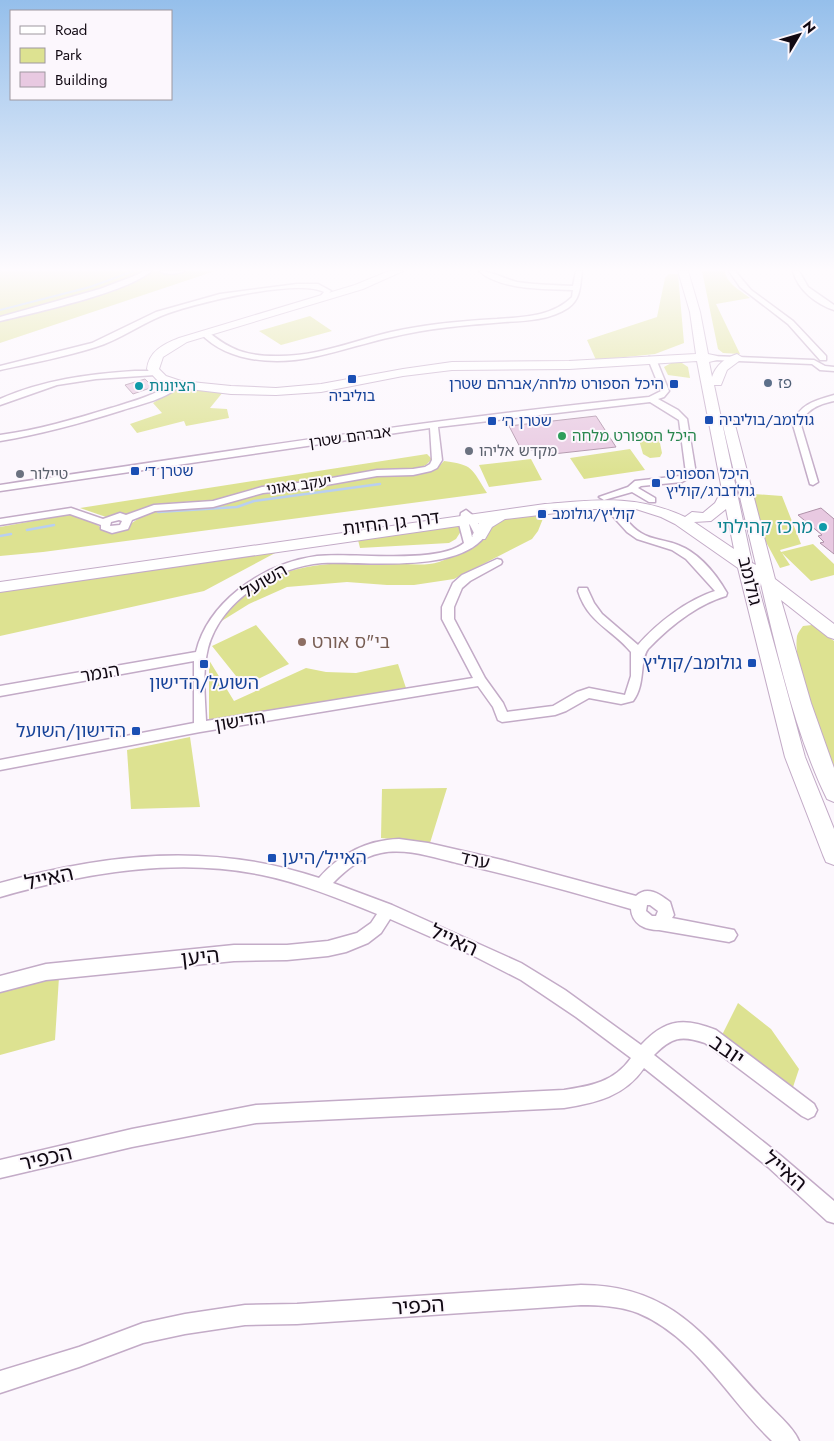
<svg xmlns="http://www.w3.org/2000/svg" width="834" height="1441" font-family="Jost,'Noto Sans Hebrew',sans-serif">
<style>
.green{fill:#dde291}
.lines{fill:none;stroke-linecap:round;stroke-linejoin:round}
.stream-far1{stroke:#b9cff0;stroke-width:2}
.stream{stroke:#b9cff0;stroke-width:2.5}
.building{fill:#e8c9e1;stroke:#ae91a8}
.street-casing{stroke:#c3abc7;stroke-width:3}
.secondary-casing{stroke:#c3abc7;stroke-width:2}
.street{fill:#fff;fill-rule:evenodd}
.secondary{fill:#fff;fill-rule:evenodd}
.transit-dot{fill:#1a4fb4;stroke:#fcf7fd;stroke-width:2}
.service-dot{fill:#5c6f8a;stroke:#fcf7fd;stroke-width:2}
.culture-dot{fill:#0f9aa8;stroke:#fcf7fd;stroke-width:2}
.leisure-dot{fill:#2e9e5b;stroke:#fcf7fd;stroke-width:2}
.worship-dot{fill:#6b7280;stroke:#fcf7fd;stroke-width:2}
.education-dot{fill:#8d6e63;stroke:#fcf7fd;stroke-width:2}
.labels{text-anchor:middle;stroke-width:4;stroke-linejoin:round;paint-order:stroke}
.far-service-label{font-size:15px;fill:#4e5e75;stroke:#fcf7fd;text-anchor:start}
.far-transit-label{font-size:15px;fill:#164399;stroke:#fcf7fd;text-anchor:start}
.far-culture-label{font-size:15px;fill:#0d838f;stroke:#fcf7fd;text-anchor:start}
.far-leisure-label{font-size:15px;fill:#27864d;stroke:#fcf7fd;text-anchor:start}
.far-street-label{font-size:15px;fill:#110913;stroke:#fcf7fd}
.far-worship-label{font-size:15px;fill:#5b616d;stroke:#fcf7fd;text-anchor:start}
.street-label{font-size:18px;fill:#110913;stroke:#fcf7fd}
.culture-label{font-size:18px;fill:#0d838f;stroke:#fcf7fd;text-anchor:end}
.education-label{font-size:18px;fill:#785e54;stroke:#fcf7fd;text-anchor:start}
.transit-label{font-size:18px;fill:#164399;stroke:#fcf7fd;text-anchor:end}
.near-street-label{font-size:21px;fill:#110913;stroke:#fcf7fd}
</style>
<rect width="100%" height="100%" fill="#fcf7fd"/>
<path class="green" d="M0,271h215l-215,72z
M702,271h23c1,12 16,20 25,27l-34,6 24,50 -17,-1 -5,-4z
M669,274h9l6,69 -29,11 -59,6 -9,-20 70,-23 8,-39z
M310,316l22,15 -51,14 -22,-14z
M673,362l9,1 6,4 2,11 -22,-3 -4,-8z
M179,387l44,5 -13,16 17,1 2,9 -43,8 -2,-5 -47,12 -7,-9 32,-11 -9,-10z
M644,434l10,1 5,3 3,15 -2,4 -10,1 -7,-4 -4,-14z
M630,449l15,21 -61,9 -14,-21z
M427,454l5,5 -6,6 -7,3 -40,2 -124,18 -41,12 -45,3 -15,3 -27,10 -6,-2 -15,3 -26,-9z
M531,459l11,21 -53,7 -10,-22z
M444,461c30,4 27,7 43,32l-444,59 -43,4v-29l72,-13 15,3 21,16 11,-1 26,-18 18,-5h34l27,-4 40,-13 85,-12 34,-5h33l19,-5z
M753,494l29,2 19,48 -21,6 1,2 32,-8 21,20v11l-23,6 -29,-28 8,12 -10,3 -14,-26z
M546,511l-8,20 -6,8 -78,40 -40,6h-27l-40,-3 -60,5 -38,17 -29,18c45,-59 98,-60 166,-59 17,0 37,4 53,-1 25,-8 40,-30 63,-42 12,-6 31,-6 44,-9z
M456,523l7,5 -7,11 -7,4 -89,5 -2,-8z
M277,552l-73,39 -204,45v-45z
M256,625l33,39 -45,22 -32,-40z
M812,625l22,16v128c-11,-32 -42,-101 -37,-133 1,-4 4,-7 6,-10z
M209,660l25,41 72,-33 20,4 30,1 42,-9 8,24 -197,34z
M190,737l10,70 -69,2 -4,-59z
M447,788l-17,55 -49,-5 1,-49z
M59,977l-4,63 -55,15v-64l19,-6z
M738,1003l33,26 28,40 -6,18 -71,-52z"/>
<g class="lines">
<path class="stream-far1" d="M0,310l90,-23 44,-16"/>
<path class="stream" d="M158,512l79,-5 17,-6 126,-17
M27,530l27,-5
M0,536l11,-2"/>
</g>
<path class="building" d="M145,379l8,8 -20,7 -8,-9z
M596,416l20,31 -63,7 -4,-6 -27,3 -13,-25z
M821,508l13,11v35l-14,-11 4,-1 -6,-6 4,-1 -24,-20z"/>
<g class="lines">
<g class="street-casing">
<path id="street" d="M144,271h7c-22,21 -118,42 -151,50v-4l100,-28 37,-14z
M160,271h24c-5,3 -19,4 -24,0z
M479,271c13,0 25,8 38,11 19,3 38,3 56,4l3,-15h6c-2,15 -1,28 -14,37 -18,12 -42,13 -63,14 -38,3 -76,6 -113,15 -38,8 -76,24 -115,24 -29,0 -57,-7 -77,-28l7,-2c23,19 39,25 69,25 40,1 77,-15 115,-24 35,-8 70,-11 106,-13 25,-2 55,-2 75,-22l1,-7c-28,-1 -73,0 -94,-19z
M729,271h6l16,19 42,31 33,35v4h-6l-32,-36 -48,-37z
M793,271h6l9,16 26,18v5c-18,-6 -36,-20 -41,-39z
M297,284h21l13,7 -8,9 -4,-2 5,-6c-27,-14 -134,12 -163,24 -22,9 -42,24 -65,31 -31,10 -64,16 -96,23v-4l92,-23 64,-31 64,-18z
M710,356l104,4 11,6 9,1v4l-14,-1 -8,-6 -99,-4h-3z
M649,357l7,2 13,32 -5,6 -6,2 20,11 9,9 9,55 -14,8 -41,4 -3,2 17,10v4h-6l-17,-10 -28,8 -5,-3 29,-10 7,-6 45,-5 6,-3 -7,-53 -29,-18 -212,25 4,33 -5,8 -6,3 -18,4 -36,1 -62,11 -52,6 -50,14 -58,4 -23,9 -4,9 -16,4 -11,-4v-4l-31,-11 -70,11v-6l71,-11 32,11 17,-6 6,2 28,-10 59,-4 49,-14 53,-6 62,-11 36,-1 12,-2 5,-3 2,-4 -2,-32 -430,63v-6c216,-32 432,-66 649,-88l12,-6 -13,-32zM119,520l3,1 -2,4 -10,1 1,-4z
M135,371h20l4,2 -4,2 -59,4 -39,6 -57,20v-6c43,-19 88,-25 135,-28z
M175,382l7,2c-15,15 -40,20 -59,26 -41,13 -81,24 -123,31v-6c38,-5 75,-16 111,-27 23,-7 45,-13 64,-26z
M834,395v6c-14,3 -29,8 -33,24l17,57 -5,3 -3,-1 -17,-59c4,-20 23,-25 41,-30z
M598,502c29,7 23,18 43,31 11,7 25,7 37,12 21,8 38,29 49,48l-1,3c-30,9 -57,31 -78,53 -9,12 -2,35 -15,52l-12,3 -32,-6 -23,13 -11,4 -53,7 -4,-2 -5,-13 -15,-21 -278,46 -200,38v-10l194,-37v-62l-194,35v-10l196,-34c6,-25 22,-46 42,-62 24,-19 50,-30 79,-34 36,-4 120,9 147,-13l-5,-19 2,-11 5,-3 9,7 10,19c-29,38 -120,25 -163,27 -47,4 -101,37 -114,85 -6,24 -3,49 -2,73l267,-43 -31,-59v-12l11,-24 9,-8 35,-16 4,1 1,2 -1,2 -31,17 -8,7 -8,19v12l31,59 18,25 4,9 46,-6 24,-14 12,-4 36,7 6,-19v-24c-19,-23 -43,-29 -53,-61l1,-3h8l7,15 8,11 36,31c19,-22 49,-45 77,-54l-29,-32 -14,-9 -35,-11 -10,-7 -18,-20 -14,-5v-4zM469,523l6,12 -3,2 -3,-13z
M399,839l29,4 74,17 134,36c11,-11 24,-2 34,6l4,13 -2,3 62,12 3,5 -3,5 -5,2 -70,-12c-14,0 -27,-6 -28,-21 -58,-17 -116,-33 -174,-46 -25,-6 -51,-15 -76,-10 -20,4 -34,16 -48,30l59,22 129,58 44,27 76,55c24,-26 43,-28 75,-15l98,74 3,6 -3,6 -6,3 -6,-3 -97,-73c-24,-8 -33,-6 -51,12l126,100 54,46v22l-7,-2 -59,-54 -124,-99c-19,28 -48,35 -80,40l-308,15 -124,24 -132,31v-18l132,-31 124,-24 308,-15c27,-4 50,-8 67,-32l-55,-41 -55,-37 -45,-23 -86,-38 -9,14 -13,10 -22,9 -18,4 -41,4 -53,1 -188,19 -46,12v-16l46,-12 188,-19h53l41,-4 29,-8 14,-10 6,-9c-37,-15 -76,-31 -115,-39 -86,-18 -178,-2 -262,22v-14c108,-30 211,-41 319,-5 21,-24 48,-38 80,-39zM647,905h3l8,6 -2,5h-4l-6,-5z
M581,1285c89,0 123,50 178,110 12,14 33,30 40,46h-27c-44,-42 -76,-104 -134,-128 -18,-7 -39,-8 -57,-8l-284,19 -52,1 -60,9 -42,9 -64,24 -79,26v-22l79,-24 64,-24 42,-9 60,-9 52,-1z"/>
</g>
<g class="secondary-casing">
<path id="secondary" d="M389,271h14l-40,18 -176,53 -24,15 -4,12 7,7 15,5 50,5 45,2 45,-4 82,-15 49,-7 117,-1 127,-7 -6,-42 -12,-41h10l12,41 8,42 9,2 2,2 -2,2 -8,2 3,15c4,-12 13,-19 25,-23l6,4 -16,12 -6,15h-7l38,178 4,2 -34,-144 6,-4 6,4 41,158 59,45v15l-6,-2 -47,-37 30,103 23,65v34l-7,-3c-31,-63 -50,-146 -66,-215l-4,-2 48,175 29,72v36l-8,-3 -3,-7 -38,-98 -47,-189 -63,-44 -14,-7 -25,-8h-46l-85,10 -13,8 -7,12h-10l-3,-3 7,-13 -479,69v-10l545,-78c51,-4 91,-10 140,13l7,-5 11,1 12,-10 7,-13 -25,-129 -128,8 -117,1 -49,6 -82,16 -45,3 -45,-1 -50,-6 -23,-7 -11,-12c2,-18 17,-25 32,-31l176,-53zM726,509l8,40 -40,-27 17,-1z"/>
</g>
<use href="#street" class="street"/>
<use href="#secondary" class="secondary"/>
</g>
<linearGradient id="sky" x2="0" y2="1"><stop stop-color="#95bfeb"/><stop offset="0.57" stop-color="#fefbfe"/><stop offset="1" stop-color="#fefbfe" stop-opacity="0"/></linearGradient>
<rect width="834" height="473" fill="url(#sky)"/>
<g class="transit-dot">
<rect x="347" y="374" width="10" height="10" rx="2.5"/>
<rect x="669" y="379" width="10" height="10" rx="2.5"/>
<rect x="704" y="415" width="10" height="10" rx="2.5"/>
<rect x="487" y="416" width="10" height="10" rx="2.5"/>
<rect x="130" y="466" width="10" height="10" rx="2.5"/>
<rect x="651" y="478" width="10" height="10" rx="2.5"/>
<rect x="537" y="509" width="10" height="10" rx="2.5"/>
<rect x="747" y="658" width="10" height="10" rx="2.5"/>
<rect x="199" y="659" width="10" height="10" rx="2.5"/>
<rect x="131" y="726" width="10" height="10" rx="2.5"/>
<rect x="267" y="853" width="10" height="10" rx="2.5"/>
</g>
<circle class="service-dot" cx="768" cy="383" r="5"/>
<g class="culture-dot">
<circle cx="139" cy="386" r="5"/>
<circle cx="823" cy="527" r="5"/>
</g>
<circle class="leisure-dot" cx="562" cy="436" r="5"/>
<g class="worship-dot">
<circle cx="469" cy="451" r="5"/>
<circle cx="20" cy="474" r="5"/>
</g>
<circle class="education-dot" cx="302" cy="642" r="5"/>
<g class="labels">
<g class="far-service-label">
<text x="778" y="388">פז</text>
</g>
<g class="far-transit-label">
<text x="664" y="389" text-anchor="end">היכל הספורט מלחה/אברהם שטרן</text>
<text x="352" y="401" text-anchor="middle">בוליביה</text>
<text x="719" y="425">גולומב/בוליביה</text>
<text x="502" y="426">שטרן ה׳</text>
<text x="145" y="476">שטרן ד׳</text>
<text x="666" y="479">היכל הספורט<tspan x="666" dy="17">גולדברג/קוליץ</tspan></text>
<text x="552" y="519">קוליץ/גולומב</text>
</g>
<g class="far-culture-label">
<text x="149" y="391">הציונות</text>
</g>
<g class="far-leisure-label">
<text x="572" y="441">היכל הספורט מלחה</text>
</g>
<g class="far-street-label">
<text transform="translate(350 437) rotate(-8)" y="5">אברהם שטרן</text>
<text transform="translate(299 485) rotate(-8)" y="5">יעקב גאוני</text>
</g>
<g class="far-worship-label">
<text x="479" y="456">מקדש אליהו</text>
<text x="30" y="479">טיילור</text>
</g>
<g class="street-label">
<text transform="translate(391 523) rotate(-7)" y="6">דרך גן החיות</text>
<text transform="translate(264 581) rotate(-30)" y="6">השועל</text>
<text transform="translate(750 581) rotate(76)" y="6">גולומב</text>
<text transform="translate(100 673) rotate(-10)" y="6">הנמר</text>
<text transform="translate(240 721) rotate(-9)" y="6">הדישון</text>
<text transform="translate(475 860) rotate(13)" y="6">ערד</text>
</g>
<g class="culture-label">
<text x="813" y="533">מרכז קהילתי</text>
</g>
<g class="education-label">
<text x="312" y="648">בי"ס אורט</text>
</g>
<g class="transit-label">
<text x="742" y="669">גולומב/קוליץ</text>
<text x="204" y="689" text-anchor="middle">השועל/הדישון</text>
<text x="126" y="737">הדישון/השועל</text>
<text x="282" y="864" text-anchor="start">האייל/היען</text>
</g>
<g class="near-street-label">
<text transform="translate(49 878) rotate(-13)" y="7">האייל</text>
<text transform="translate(454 940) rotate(24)" y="7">האייל</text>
<text transform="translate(200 957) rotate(-6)" y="7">היען</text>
<text transform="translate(727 1050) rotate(35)" y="7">יובב</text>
<text transform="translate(46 1158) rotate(-13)" y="7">הכפיר</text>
<text transform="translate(785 1171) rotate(40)" y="7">האייל</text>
<text transform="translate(418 1306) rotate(-4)" y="7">הכפיר</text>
</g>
</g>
<rect x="10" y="10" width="162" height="90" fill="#fcf7fd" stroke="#9e989f"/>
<rect x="20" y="26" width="25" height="8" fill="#ffffff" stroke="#9e989f"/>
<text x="55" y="35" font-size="15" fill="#110913">Road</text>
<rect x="20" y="48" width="25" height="15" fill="#dde291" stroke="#9e989f"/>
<text x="55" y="60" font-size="15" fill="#110913">Park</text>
<rect x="20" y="72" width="25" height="15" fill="#e8c9e1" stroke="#9e989f"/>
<text x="55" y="85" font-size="15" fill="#110913">Building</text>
<g transform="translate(799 35) rotate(52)" stroke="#fcf7fd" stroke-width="4" paint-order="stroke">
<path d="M0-4L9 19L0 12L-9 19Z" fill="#110913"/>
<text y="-8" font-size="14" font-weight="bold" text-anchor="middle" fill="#110913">N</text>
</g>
</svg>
